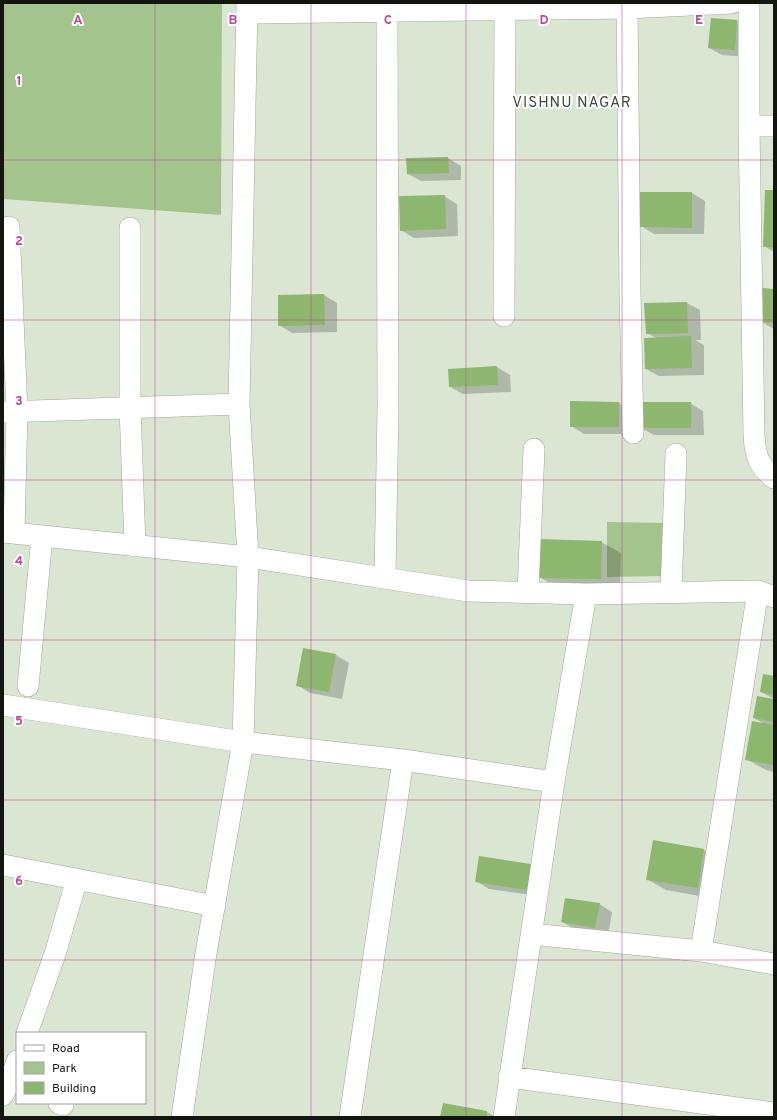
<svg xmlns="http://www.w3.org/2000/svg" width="777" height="1120" font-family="Overpass,sans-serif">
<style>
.green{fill:#a4c48e}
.shadow{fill:#0003}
.building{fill:#8db66f}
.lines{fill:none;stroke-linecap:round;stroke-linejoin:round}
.street-casing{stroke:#9ea996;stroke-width:22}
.street{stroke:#fff;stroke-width:21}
.grid{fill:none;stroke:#bf4597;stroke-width:1;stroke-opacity:0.55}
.labels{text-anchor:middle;stroke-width:4;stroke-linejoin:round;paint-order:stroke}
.neighbourhood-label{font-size:15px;letter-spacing:1px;fill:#3f4939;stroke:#fff}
.grid-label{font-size:13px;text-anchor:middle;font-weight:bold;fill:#bf4597;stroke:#fff;stroke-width:4;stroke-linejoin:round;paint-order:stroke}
</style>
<rect width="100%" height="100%" fill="#dae6d2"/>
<path class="green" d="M3,3h219l-1,212 -218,-16z
M607,522l59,1 -1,53 -58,1z"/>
<path class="shadow" d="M737,21l13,7 -2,29 -26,-2 -13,-7z
M448,158l13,8v14l-40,1 -13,-7z
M774,191v61l-10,-6z
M692,193l13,8 -1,33h-50l-13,-8z
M444,196l13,8 1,32 -44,2 -13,-8z
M774,290v39l-14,-8z
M324,295l13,8v29l-45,1 -13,-8z
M687,303l13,7 1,30h-6l9,5v30l-45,1 -13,-7 10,-31 -9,-5z
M497,367l13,8 1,17 -48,2 -13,-7 -1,-17z
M571,402l48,1 13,7v24h-48l-13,-8z
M690,403l13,8 1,24h-50l-13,-7z
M601,542l20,11 -1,37 -61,-2 -20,-11z
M336,655l13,8 -7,36 -32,-6 -13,-8z
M774,677v22l-13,-7z
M774,700v72l-8,-2 -20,-11 20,-34 -12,-7z
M654,841l50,9 19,11 -6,38 -51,-9 -19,-11z
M480,857l66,40 -57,-8 -13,-8z
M599,904l13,8 -4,23 -33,-6 -13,-7z
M444,1104l43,8 8,5h-54z"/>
<path class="building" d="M711,18l26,2 -2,30 -27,-2z
M448,157l1,16 -42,1 -1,-16z
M765,190h9v57h-11z
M640,192h52v36l-52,-1z
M445,195l1,34 -46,2 -1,-35z
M761,288l13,1v34l-15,-1z
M324,294l1,31 -47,1v-31z
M687,302l1,31 -42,1 -2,-31z
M691,336l1,32 -47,1 -1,-31z
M497,366l1,19 -49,2 -1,-18z
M570,401l49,1v25h-49z
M640,402h51v26h-51z
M539,539l63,2 -1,38 -63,-1z
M303,648l33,6 -7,38 -33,-6z
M763,674l11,2v19l-14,-3z
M757,696l17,3v23l-21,-4z
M752,721l22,4v40l-29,-5z
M653,840l51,9 -6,39 -52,-8z
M479,856l58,9 -4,26 -58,-9z
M565,898l35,5 -5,25 -34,-6z
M443,1103l44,8 -1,6h-46z"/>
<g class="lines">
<g class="street-casing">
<path id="street" d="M627,3l3,288 3,142
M749,3v123l5,309c1,19 4,31 20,43
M248,13l379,-5 105,-5
M749,126h25
M9,227l8,184 -3,122
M130,228v179l5,139
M504,316l1,-313
M4,412l235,-8
M3,532l245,25 220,34 118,3 172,-3 16,6
M385,578l3,-171 -1,-404
M528,592l6,-143
M671,592l5,-138
M28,686l14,-150
M3,705l240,37 160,18 151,22
M3,865l212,41
M531,934l170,17 73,13
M701,951l57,-360
M27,1033l28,-79 22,-75
M509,1077l265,36
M3,1095l8,-17 6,-17
M59,1103l4,2
M182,1117l24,-164 37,-211 5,-185 -9,-153 8,-401
M350,1117l53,-357
M504,1117l50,-335 32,-188"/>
</g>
<use href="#street" class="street"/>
</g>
<path class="grid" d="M155,3v1114M311,3v1114M466,3v1114M622,3v1114M3,160h771M3,320h771M3,480h771M3,640h771M3,800h771M3,960h771"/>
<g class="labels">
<g class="neighbourhood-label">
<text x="572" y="107">VISHNU NAGAR</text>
</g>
</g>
<g class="grid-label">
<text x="78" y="24">A</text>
<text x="233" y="24">B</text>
<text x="388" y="24">C</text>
<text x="544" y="24">D</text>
<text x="699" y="24">E</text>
<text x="19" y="85">1</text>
<text x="19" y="245">2</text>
<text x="19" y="405">3</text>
<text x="19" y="565">4</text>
<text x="19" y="725">5</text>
<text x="19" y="885">6</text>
</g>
<rect width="777" height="1120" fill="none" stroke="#12160f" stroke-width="8"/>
<rect x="16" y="1032" width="130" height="72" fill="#ffffff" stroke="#a0a29f"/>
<rect x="24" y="1045" width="20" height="6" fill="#ffffff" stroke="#a0a29f"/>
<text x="52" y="1052" font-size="12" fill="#12160f">Road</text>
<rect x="24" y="1062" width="20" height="12" fill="#a4c48e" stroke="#a0a29f"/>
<text x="52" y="1072" font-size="12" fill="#12160f">Park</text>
<rect x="24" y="1082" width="20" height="12" fill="#8db66f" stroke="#a0a29f"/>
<text x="52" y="1092" font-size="12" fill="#12160f">Building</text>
</svg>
